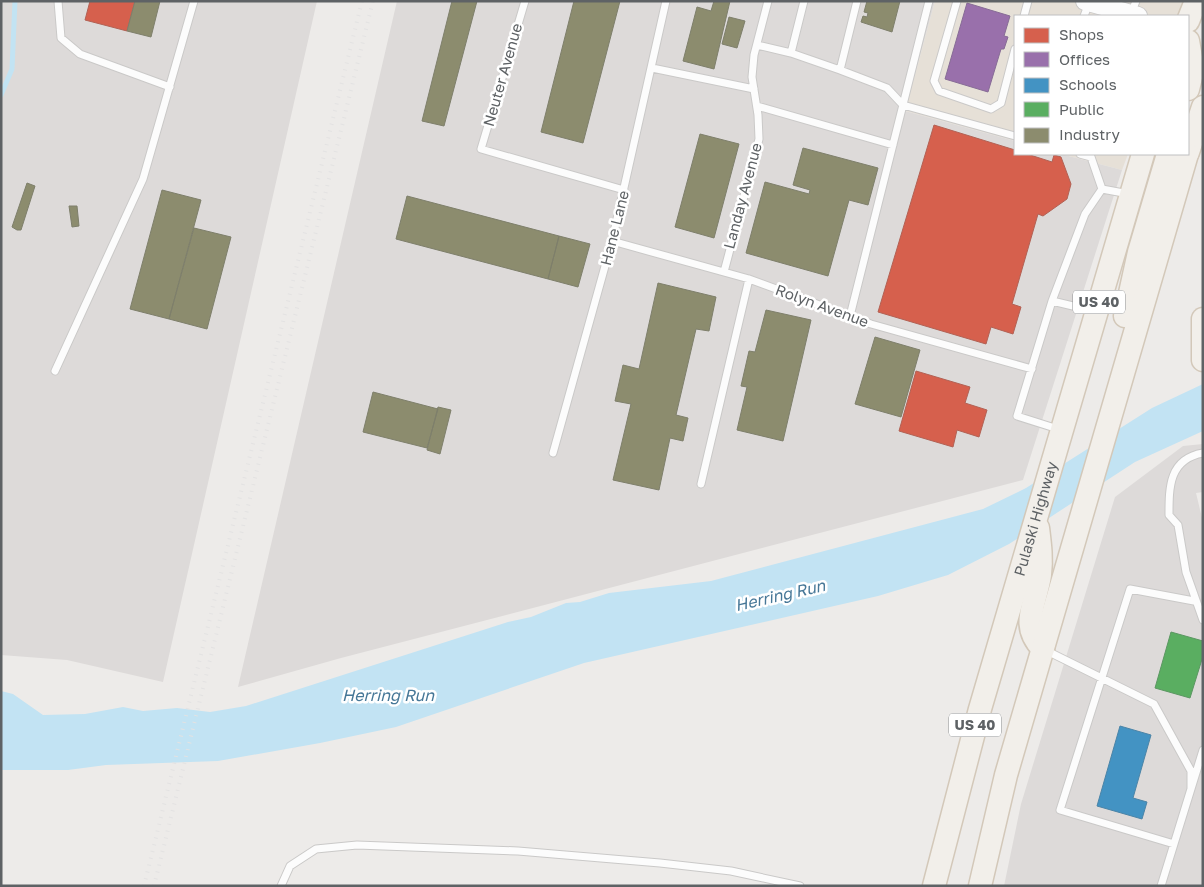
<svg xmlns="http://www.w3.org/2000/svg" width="1204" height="887" font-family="'Golos Text',sans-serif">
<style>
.commercial{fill:#e6e0d7}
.industrial{fill:#dddad9}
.water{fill:#c2e3f3}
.shops{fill:#d6604d;stroke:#b26154}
.offices{fill:#9970ab;stroke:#876c96}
.schools{fill:#4393c3;stroke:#4b84a7}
.public{fill:#5aae61;stroke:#5b9762}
.industry{fill:#8c8c6e;stroke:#7e7f6b}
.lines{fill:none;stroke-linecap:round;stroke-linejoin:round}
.stream{stroke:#c2e3f3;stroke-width:5}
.service-casing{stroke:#cac9c8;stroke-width:9}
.tertiary-casing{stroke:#cac9c8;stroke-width:20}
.primary-casing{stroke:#d3c8b9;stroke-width:25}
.service{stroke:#fcfcfc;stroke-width:7}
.tertiary{stroke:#fcfcfc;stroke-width:18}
.primary{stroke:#f2efea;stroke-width:22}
.rail{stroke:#e3e2e2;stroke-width:4;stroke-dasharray:1 6;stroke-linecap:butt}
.labels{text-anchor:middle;stroke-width:5;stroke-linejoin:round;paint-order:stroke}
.shield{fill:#fff;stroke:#8e9193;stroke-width:1}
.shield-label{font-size:14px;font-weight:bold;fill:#5e6265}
.street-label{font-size:15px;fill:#5e6265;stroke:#fff}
.water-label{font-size:16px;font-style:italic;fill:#467797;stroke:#fff}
</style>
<rect width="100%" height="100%" fill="#edebe9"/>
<path class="commercial" d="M935,1h248l-5,15h-163v125l-110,-30z
M1061,154h67l-6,16z"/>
<path class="industrial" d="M1,1h316l-154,681 -96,-22 -66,-5z
M397,1h538l-30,110 110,30v13h46l61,16 -99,310 -682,178 -103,29z
M1203,444v48l-7,1 7,29v364h-199l17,-82 94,-307 68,-51z"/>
<path class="water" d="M1203,384v47l-68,31 -126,82 -61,31 -70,21 -294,67 -188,64 -76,16 -102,18 -112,4 -38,5h-67v-79l12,3 30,21 42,-1 38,-7 20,4 34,-3 33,4 36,-6 262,-84 23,-5 35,-14 14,-1 29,-9 102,-12 272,-72 43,-21 126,-80z"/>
<path class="shops" d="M90,1h45l-8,30 -42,-11z
M934,125l81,25v4h12l25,8 2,-7 7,2 10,27 -4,15 -24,17 -5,-2 -26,90 9,3 -8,27 -22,-7 -5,17 -108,-32z
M916,371l54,16 -5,16 22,7 -8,27 -22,-7 -4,17 -54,-16z"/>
<path class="offices" d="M967,3l43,13 -6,20 4,1 -4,12h-3l-13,43 -43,-13z"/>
<path class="schools" d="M1120,726l31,9 -18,63 14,4 -5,17 -45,-13z"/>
<path class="public" d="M1171,632l32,9v15l-13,42 -35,-10z"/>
<path class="industry" d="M135,1h25l-9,36 -24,-6z
M452,1h25l-33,125 -22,-5z
M574,1h46l-37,142 -42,-11z
M714,1h16l-16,68 -31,-8 14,-54 14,4z
M867,1h33l-8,31 -31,-10 2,-6 4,1 1,-4 -4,-1z
M729,17l16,4 -8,27 -15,-4z
M700,134l39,10 -25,94 -39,-11z
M803,148l75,20 -10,37 -19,-5 -21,76 -82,-23 19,-71 44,12 1,-4 -17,-5z
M27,183l8,3 -14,44h-4l-5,-3z
M162,190l39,10 -32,119 -39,-10z
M407,196l152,40 -11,43 -152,-40z
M69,206h8l2,20 -7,1z
M194,228l37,9 -24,92 -38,-10z
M559,236l31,8 -12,43 -30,-8z
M658,283l58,14 -7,34 -13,-2 -20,86 12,3 -5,23 -13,-3 -11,52 -46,-10 18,-76 -16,-3 8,-36 16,4z
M766,310l45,10 -28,121 -46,-11 10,-43 -6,-1 8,-35 6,1z
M875,337l45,13 -19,67 -46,-13z
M373,392l65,17 -11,39 -64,-16z
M438,407l13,3 -11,44 -13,-4z"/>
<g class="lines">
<path class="stream" d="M1,95l11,-26 3,-68"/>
<g class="service-casing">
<path id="service" d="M58,1l3,37 19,16 90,33
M525,1l-44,148 143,41
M957,1l-23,80 5,10 52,18 10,-6 14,-54
M1131,14l5,-13
M1024,16l4,-15
M1084,16l5,-13
M757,45l34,8 49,17 17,-69
M791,53l13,-52
M652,68l102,21
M840,70l47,18 16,17 112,31
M757,106l136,39
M1080,154l11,3 11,32 27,5
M612,241l137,38 122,45 161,45
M724,272l35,-133 -1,-24 -6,-38 2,-22 14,-54
M1052,301l33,-87 17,-25
M850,316l79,-315
M55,371l88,-192 51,-178
M1058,429l-41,-13 35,-115 42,10
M553,453l59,-212 54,-240
M1203,453c-34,6 -34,34 -34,62l9,10 8,47 17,48
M701,484l48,-205
M1045,650l109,54 37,67v17
M1174,844l-114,-34 70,-221 64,12
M281,886l9,-20 26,-17 41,-4 161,6 142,12 71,8 69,15
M1161,886l42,-136"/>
</g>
<g class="tertiary-casing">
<path id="tertiary" d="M1085,1l53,15"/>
</g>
<g class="primary-casing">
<g id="primary">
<path d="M1188,21l8,-20"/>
<path d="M1188,41l5,28 -5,20"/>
<path d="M1188,152l15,-45"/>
<path d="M1125,316l14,-64 29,-98"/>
<path d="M1203,319v41"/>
<path d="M1038,528c2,16 4,31 2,47 -4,29 -21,50 3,74"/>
<path id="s1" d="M934,886l46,-177 163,-555"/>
<path d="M980,886l26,-111 181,-621"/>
</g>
</g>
<use href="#service" class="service"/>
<use href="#tertiary" class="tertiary"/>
<use href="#primary" class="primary"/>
<path class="rail" d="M144,886l218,-885
M154,886l219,-885"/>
</g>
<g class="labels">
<g class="shield">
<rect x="1073" y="290.5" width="52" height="23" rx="4"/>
<rect x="949" y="713.5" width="52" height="23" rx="4"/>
</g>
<g class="shield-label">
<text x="1099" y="307">US 40</text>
<text x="975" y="730">US 40</text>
</g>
<g class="street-label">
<text transform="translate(503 75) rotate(-74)" y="5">Neuter Avenue</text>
<text transform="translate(743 196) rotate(-75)" y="5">Landay Avenue</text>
<text transform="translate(615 228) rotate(-76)" y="5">Hane Lane</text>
<text transform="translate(822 306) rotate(20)" y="5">Rolyn Avenue</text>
<text dy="5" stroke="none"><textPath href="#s1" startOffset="381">Pulaski Highway</textPath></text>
</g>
<g class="water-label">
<text transform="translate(780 595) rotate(-13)" y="6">Herring Run</text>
<text x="388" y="701">Herring Run</text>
</g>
</g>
<rect width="1204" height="887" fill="none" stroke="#5e6265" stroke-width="5"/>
<rect x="1014" y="15" width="175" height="140" fill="#ffffff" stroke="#bfc0c1"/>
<rect x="1024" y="28" width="25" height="15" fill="#d6604d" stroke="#bfc0c1"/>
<text x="1059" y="40" font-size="15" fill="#5e6265">Shops</text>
<rect x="1024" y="52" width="25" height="15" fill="#9970ab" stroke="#bfc0c1"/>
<text x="1059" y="65" font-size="15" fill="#5e6265">Offices</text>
<rect x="1024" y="78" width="25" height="15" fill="#4393c3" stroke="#bfc0c1"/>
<text x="1059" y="90" font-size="15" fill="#5e6265">Schools</text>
<rect x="1024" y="102" width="25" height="15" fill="#5aae61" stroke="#bfc0c1"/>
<text x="1059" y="115" font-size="15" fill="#5e6265">Public</text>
<rect x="1024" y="128" width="25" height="15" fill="#8c8c6e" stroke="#bfc0c1"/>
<text x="1059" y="140" font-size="15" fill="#5e6265">Industry</text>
</svg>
